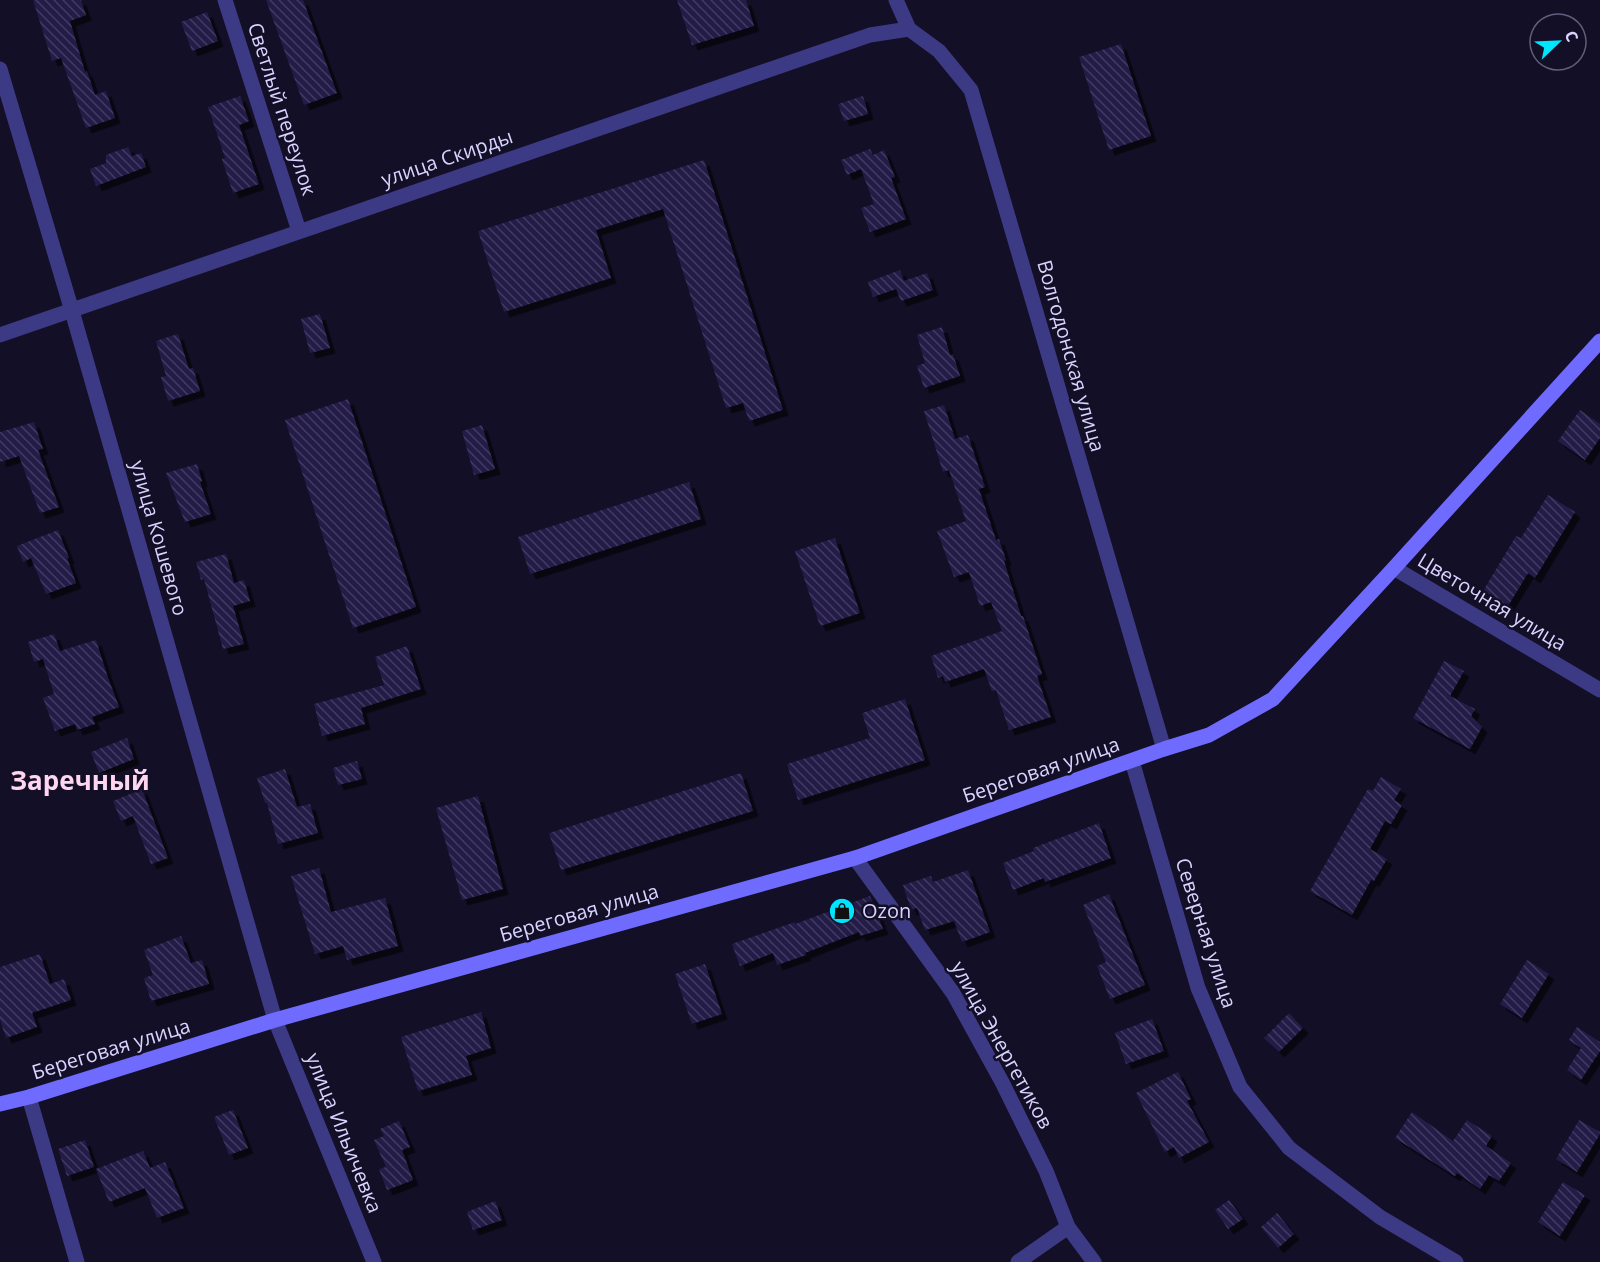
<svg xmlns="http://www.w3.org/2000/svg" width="1600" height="1262" font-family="'Open Sans',sans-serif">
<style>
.building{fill:url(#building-back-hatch);filter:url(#shadow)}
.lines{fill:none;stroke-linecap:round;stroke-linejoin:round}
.minor{stroke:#3d3a85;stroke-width:15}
.secondary{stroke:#6f6bff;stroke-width:15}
.labels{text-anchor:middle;stroke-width:5;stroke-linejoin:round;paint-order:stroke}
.street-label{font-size:20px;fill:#d9d4ff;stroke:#130f26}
.poi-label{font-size:20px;fill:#d9d4ff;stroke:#130f26;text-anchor:start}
.district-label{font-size:26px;font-weight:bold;fill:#ffd6f0;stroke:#130f26}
</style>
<defs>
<pattern id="building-back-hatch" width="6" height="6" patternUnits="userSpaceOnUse" patternTransform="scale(1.5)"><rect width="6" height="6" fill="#241b47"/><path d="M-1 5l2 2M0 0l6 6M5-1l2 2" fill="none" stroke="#433b63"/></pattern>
<filter id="shadow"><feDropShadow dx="5.5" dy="5.5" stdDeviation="0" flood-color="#0009"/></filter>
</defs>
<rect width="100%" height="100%" fill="#130f26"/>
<path class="building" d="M33,0h48l5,15 -16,6 15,51 2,-1 8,24 11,-4 9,27 -29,10 -25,-70 -9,3z
M266,0h37l34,93 -33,12z
M677,0h69l8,26 -62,19z
M207,12l11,29 -26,10 -11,-29z
M1121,44l30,92 -42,14 -30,-93z
M240,96l9,25 -10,4 20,59 -26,9 -11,-34 3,-1 -17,-51z
M863,96l5,18 -24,7 -6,-17z
M128,147l4,9 9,-3 5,14 -50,19 -6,-17 16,-6v-8z
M870,149l3,6 11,-5 11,27 -4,1 15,41 -36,13 -9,-24 13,-4 -13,-35 -14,6 -6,-15z
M704,160l79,250 -34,11 -6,-18 -17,5 -63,-199 -67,21 15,48 -107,34 -26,-81z
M900,270l4,11 23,-8 6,17 -32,11 -5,-12 -23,8 -5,-15z
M320,314l10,34 -20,5 -9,-34z
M942,327l8,28 3,-1 7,22 -36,12 -7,-22 8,-3 -8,-28z
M178,334l11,35 4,-1 7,23 -32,10 -7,-24 5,-1 -10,-35z
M348,399l68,208 -63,21 -68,-208z
M944,405l11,34 13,-4 17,52 -6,2 17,51 3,-1 7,21 -2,1 17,55h2l19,58 -5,2 14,41 -42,13 -13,-40 -4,1 -8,-22 -39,13 -2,-6 -5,2 -7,-22 71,-25 -11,-29 -11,4 -11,-34 -15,5 -17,-46 29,-10 -17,-51 -6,2 -19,-61z
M1580,410l20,14v14l-15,22 -27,-19z
M34,422l9,27 -5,1 21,57 -19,6 -21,-57 -19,6v-30z
M482,425l13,44 -21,6 -12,-44z
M197,464l5,17 -2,1 11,32 -26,8 -19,-49z
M689,482l12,37 -171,55 -12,-37z
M1548,495l27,17 -40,66 -7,-5 -20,33 -25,-15 33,-55 5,2z
M58,530l11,28h-2l9,25 -30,11 -15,-36 -8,4 -6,-16z
M835,538l25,75 -40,13 -25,-75z
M226,554l8,29 10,-3 6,21 -17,5 11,38 -21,5 -19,-70 -3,1 -5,-18z
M54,634l6,17 36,-11 11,35 12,32 -27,10 3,7 -18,6 -2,-6 -20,7 -12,-33 11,-4 -11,-35 -9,3 -6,-20z
M407,646l14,43 -60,19 4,16 -43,12 -8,-32 70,-19 -9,-28z
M1444,661l20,10 -14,25 25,13 -4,7 11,11 -12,22 -57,-31z
M905,699l20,61 -127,40 -11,-36 83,-26 -8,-25z
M127,738l7,21 -35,14 -8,-21z
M357,761l5,18 -24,6 -5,-17z
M285,769l12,38 13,-3 8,29 -40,11 -11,-41h-2l-8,-25z
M741,773l12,38 -192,59 -12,-37z
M1381,777l20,12 -7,11 8,5 -11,19 -6,-3 -15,28 17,10 -13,22 -3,-1 -19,35 -42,-24 58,-102 5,2z
M142,789l26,69 -17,6 -18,-48 -12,5 -8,-20z
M478,796l25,93 -41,11 -26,-92z
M1099,823l12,35 -66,24 -1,-4 -31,12 -10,-27 31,-12 -1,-3z
M319,868l12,44 54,-14 13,48 -51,14 -4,-14 -28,8 -24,-78z
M968,870l22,62 -28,10 -8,-21 -29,9 -8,-22 -6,2 -8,-25 28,-9 2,6z
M1109,894l36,91 -35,14 -13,-33 9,-4 -23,-57z
M870,896l13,33 -23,7 -1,-4 -54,21 1,2 -29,10 -4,-12 -33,13 -8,-22 63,-22v2z
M181,936l10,27 11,-3 7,24 -58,17 -7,-23 9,-3 -9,-25z
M40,954l10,30 14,-5 7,21 -39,13 5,14 -31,11 -6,-18v-53z
M1527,960l22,14 -27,44 -22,-14z
M705,964l17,50 -30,10 -17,-50z
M481,1012l10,36 -25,8 6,19 -54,16 -17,-54z
M1289,1013l14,15 -24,24 -15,-14z
M1152,1019l12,32 -38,13 -11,-31z
M1577,1027l23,15v9l-19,29 -14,-10 14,-22 -12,-8z
M1178,1072l13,27 -4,2 22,41 -30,16 -5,-11 -9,5 -29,-59z
M233,1110l15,38 -19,7 -15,-38z
M1412,1112l41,29 14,-21 25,16 -6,10 25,17 -12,18 -10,-6 -9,14 -23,-16 -2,3 -60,-38z
M1579,1120l21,12v2l-23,38 -21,-13z
M399,1121l11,26 -8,3 11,30 -26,10 -8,-21 7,-2 -12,-27 10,-4 -4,-7z
M85,1140l9,27 -27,9 -9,-27z
M143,1151l7,17 15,-6 19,46 -27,10 -12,-30 -36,14 -13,-33z
M1563,1182l22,13 -25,41 -22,-14z
M1229,1200l14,19 -15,10 -13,-19z
M495,1201l7,19 -29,10 -6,-18z
M1277,1213l17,21 -16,14 -17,-21z"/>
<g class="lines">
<path class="minor" d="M225,0l74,231
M896,0l13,29 30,22 32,39 193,659
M0,69l72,242 203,709 99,242
M0,335l870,-300 39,-6
M1394,568l206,122
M1132,761l66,227 42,99 49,61 91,69 76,45
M855,858l98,135 49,89 44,89 22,56 26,35
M29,1097l48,165
M1018,1262l50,-35"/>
<path class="secondary" d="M0,1104l29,-7 246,-77 580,-162 309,-109 45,-14 64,-36 121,-131 206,-227"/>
</g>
<defs>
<g id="shop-disc" transform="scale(1.35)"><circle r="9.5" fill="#00e5ff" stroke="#130f26"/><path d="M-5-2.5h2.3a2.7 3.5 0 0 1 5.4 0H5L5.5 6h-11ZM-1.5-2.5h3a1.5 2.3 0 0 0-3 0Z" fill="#111"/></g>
</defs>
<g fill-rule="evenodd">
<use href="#shop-disc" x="842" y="911"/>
</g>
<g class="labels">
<g class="street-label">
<text transform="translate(282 109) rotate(72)" y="7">Светлый переулок</text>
<text transform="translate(447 158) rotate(-19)" y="7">улица Скирды</text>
<text transform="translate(1071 356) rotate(74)" y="7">Волгодонская улица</text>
<text transform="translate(159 538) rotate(74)" y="7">улица Кошевого</text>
<text transform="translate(1492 602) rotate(31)" y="7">Цветочная улица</text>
<text transform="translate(1041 770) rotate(-19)" y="7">Береговая улица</text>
<text transform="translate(579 913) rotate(-16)" y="7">Береговая улица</text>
<text transform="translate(1206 933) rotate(72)" y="7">Северная улица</text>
<text transform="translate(1002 1045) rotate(61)" y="7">улица Энергетиков</text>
<text transform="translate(111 1049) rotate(-17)" y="7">Береговая улица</text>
<text transform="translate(344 1133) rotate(68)" y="7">улица Ильичевка</text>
</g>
<g class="poi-label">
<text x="862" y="918">Ozon</text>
</g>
<g class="district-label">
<text x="80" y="790">Заречный</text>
</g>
</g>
<g transform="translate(1558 42) rotate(67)"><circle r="28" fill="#130f26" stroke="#625e7d" stroke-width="1.5"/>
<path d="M0-4.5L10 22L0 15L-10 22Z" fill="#00e5ff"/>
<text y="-9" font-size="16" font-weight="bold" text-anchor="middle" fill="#d9d4ff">С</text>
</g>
</svg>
